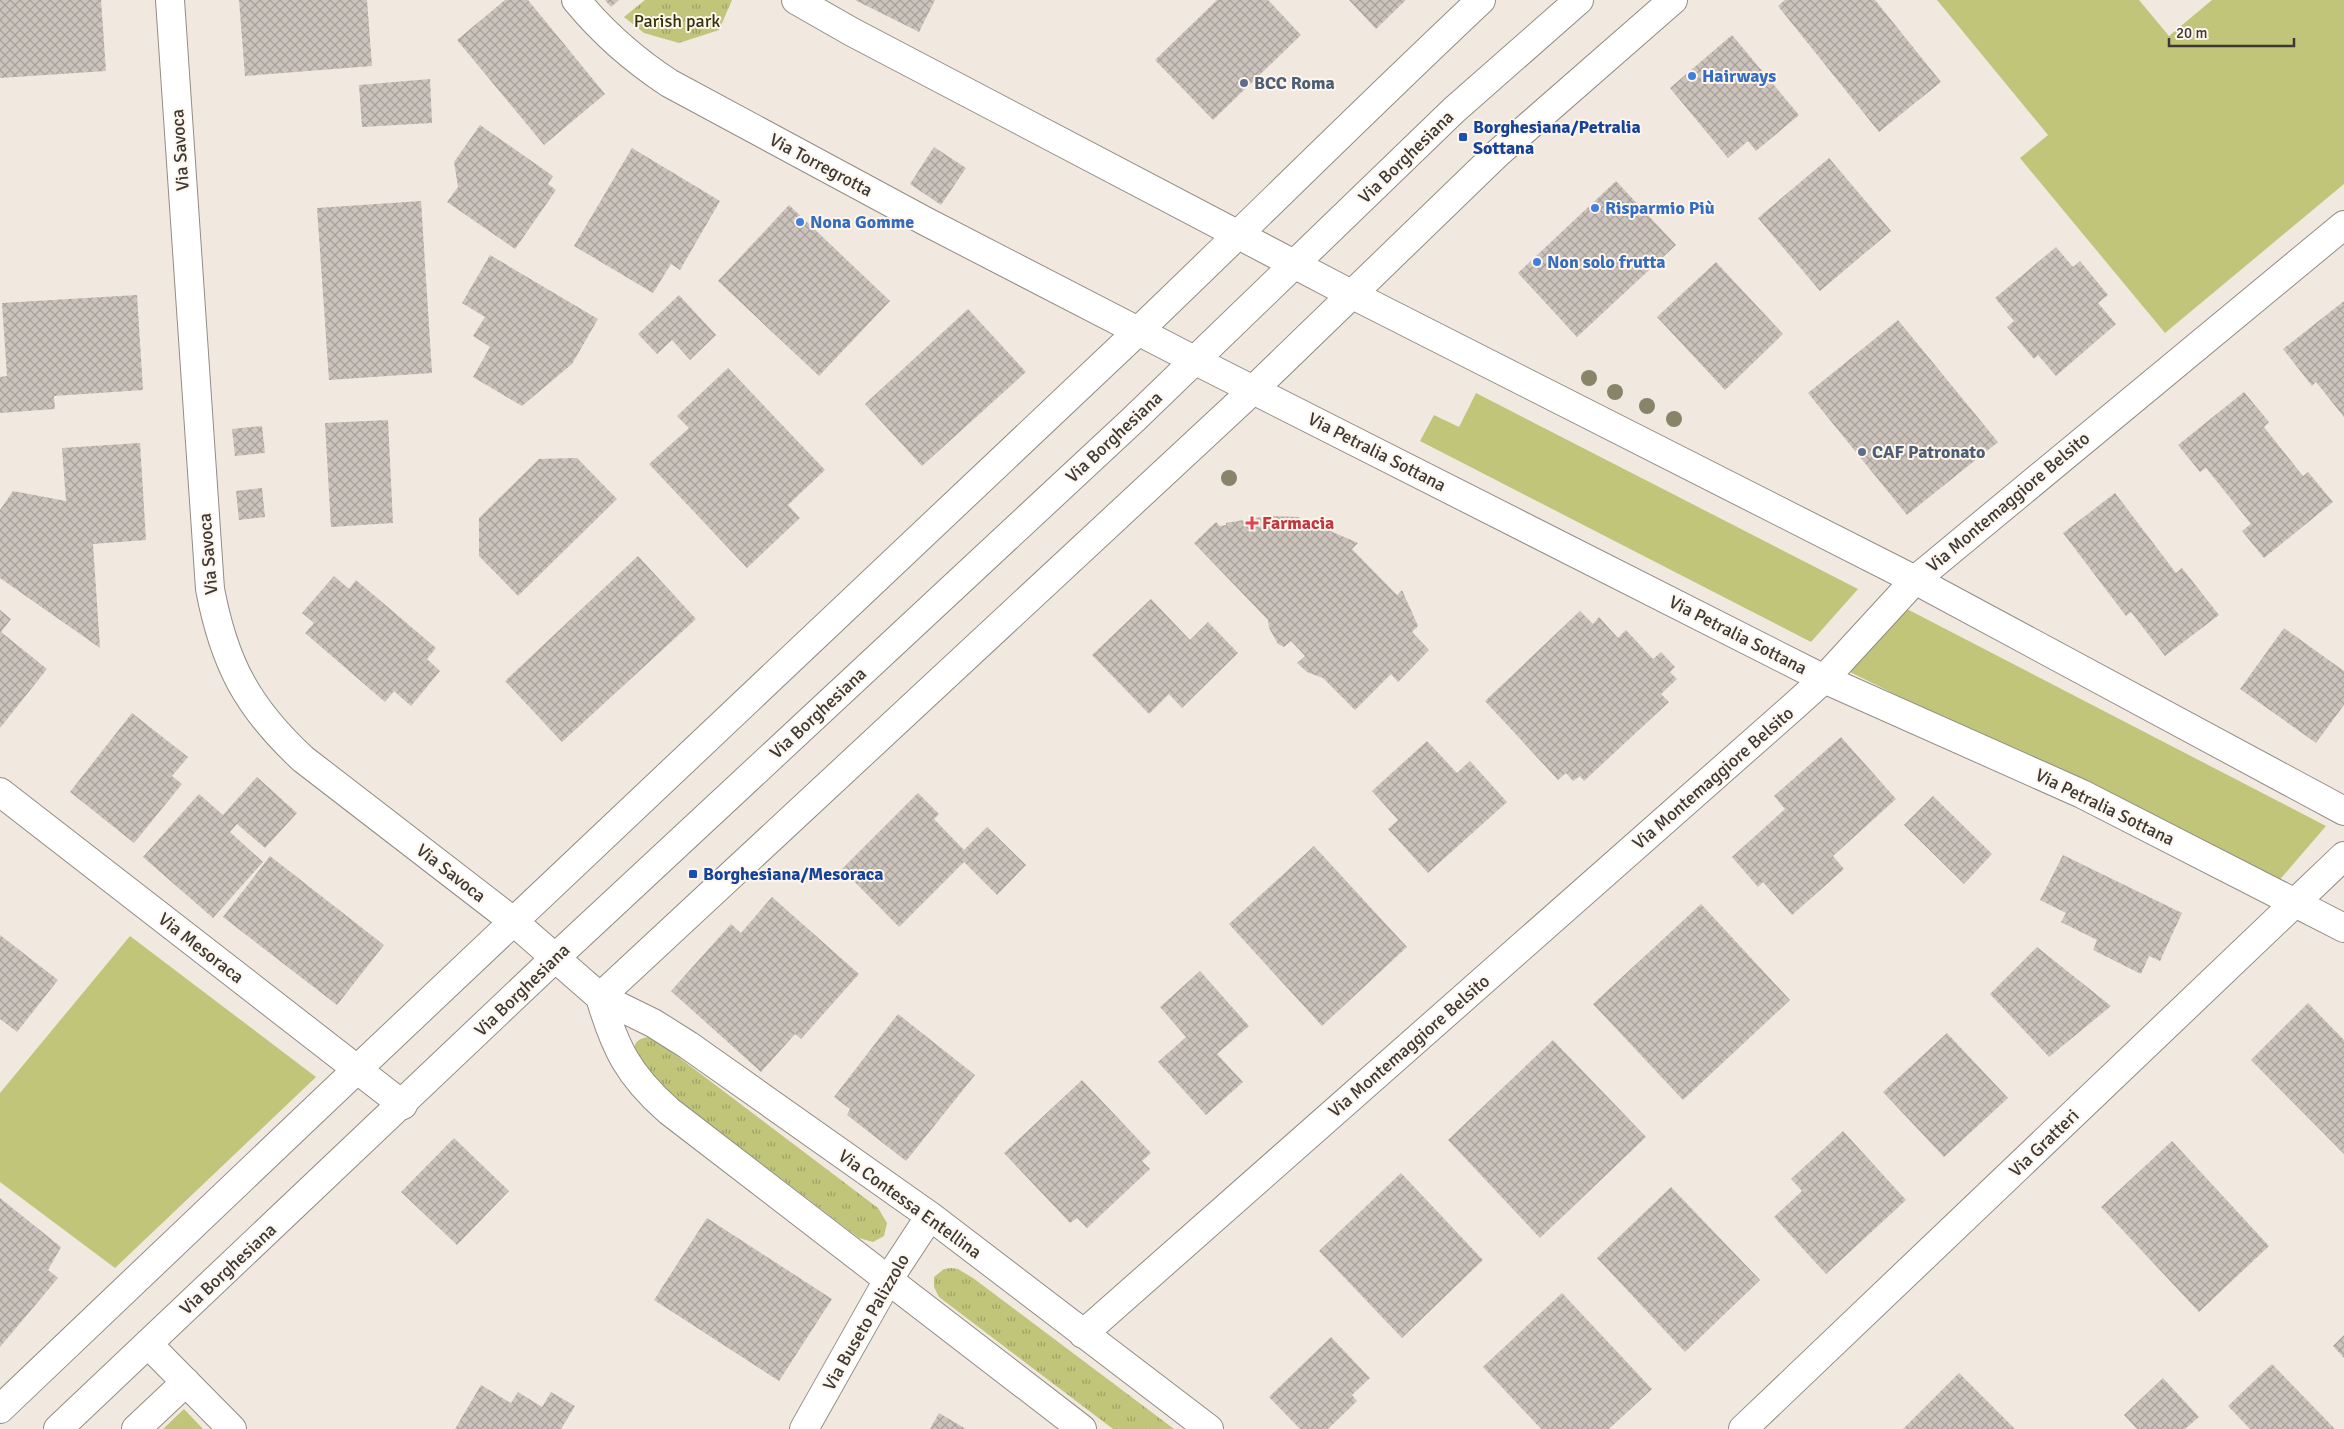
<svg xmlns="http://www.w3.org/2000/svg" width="2344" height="1429" font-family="Signika,sans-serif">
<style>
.green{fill:#c0c57a}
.park{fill:url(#park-tufts)}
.building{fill:url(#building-cross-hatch)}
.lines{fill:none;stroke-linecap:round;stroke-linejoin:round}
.minor-casing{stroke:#938c84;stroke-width:30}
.tertiary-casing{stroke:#938c84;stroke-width:30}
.minor{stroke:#fff;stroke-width:28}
.tertiary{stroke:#fff;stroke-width:28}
.tree{fill:#87846a}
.shop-dot{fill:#3f7fe0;stroke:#fef6ed;stroke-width:2}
.service-dot{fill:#5c6f8a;stroke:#fef6ed;stroke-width:2}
.transit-dot{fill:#1a4fb4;stroke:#fef6ed;stroke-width:2}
.health-dot{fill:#e0444e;stroke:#fef6ed;stroke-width:2}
.labels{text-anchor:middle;stroke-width:4;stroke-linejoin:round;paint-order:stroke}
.park-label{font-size:18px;fill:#313209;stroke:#fef6ed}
.shop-label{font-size:18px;font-weight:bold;fill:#366cbe;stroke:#fef6ed;text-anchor:start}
.service-label{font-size:18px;font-weight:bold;fill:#4e5e75;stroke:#fef6ed;text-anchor:start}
.transit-label{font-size:18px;font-weight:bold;fill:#164399;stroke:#fef6ed;text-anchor:start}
.street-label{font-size:18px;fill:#3b3835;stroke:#fef6ed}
.health-label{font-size:18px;font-weight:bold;fill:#be3a42;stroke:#fef6ed;text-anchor:start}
</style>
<defs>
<pattern id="park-tufts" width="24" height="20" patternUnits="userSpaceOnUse" patternTransform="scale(1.25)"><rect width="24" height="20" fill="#c0c57a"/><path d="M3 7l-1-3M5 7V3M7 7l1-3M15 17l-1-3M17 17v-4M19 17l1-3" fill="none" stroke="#9da165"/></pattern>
<pattern id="building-cross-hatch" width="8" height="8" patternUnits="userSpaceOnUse" patternTransform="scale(1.25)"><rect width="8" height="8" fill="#ccc4bc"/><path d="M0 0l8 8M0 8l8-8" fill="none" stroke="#a7a09a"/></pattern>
</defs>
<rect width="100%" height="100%" fill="#f1e9e0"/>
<path class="green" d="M1937,0h202l30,36 43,-36h132v184l-179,149 -145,-175 28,-23z
M1476,393l382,196 -47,53 -391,-201 14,-26 25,12z
M1905,608l421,218 -49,57 -429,-212z
M130,936l186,141 -201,191 -115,-86v-89z
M184,1409l19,20h-40z"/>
<path class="park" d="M645,0h87l-13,30 -40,13 -35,-10 -20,-16z
M652,1037l226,171 9,15 -3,13 -11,6 -14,-4 -211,-161c-9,-15 -27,-39 4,-40z
M951,1268l7,1 15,9 201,151h-61l-174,-132 -5,-10v-10l10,-8z"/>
<path class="building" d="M0,0h101l5,71 -106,7z
M239,0h128l5,66 -127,10z
M505,0h23l77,94 -61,51 -87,-105z
M605,0h14l-8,7z
M855,0h80l-16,32z
M1217,0h51l33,35 -88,85 -58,-60z
M1349,0h57l-30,29z
M1785,0h90l66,82 -62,50 -101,-126z
M1732,35l67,80 -43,36 -8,-10 -20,17 -58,-70z
M430,79l2,44 -70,4 -3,-42z
M480,125l73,51 -5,8 8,6 -41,59 -68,-47 11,-15 -4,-25z
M934,147l32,21 -25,37 -31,-21z
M632,148l88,53 -40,69 -9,-6 -18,29 -79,-47z
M1829,158l62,73 -71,60 -62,-73z
M1616,181l60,64 -99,92 -59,-64z
M421,201l11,172 -103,7 -12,-172z
M789,205l101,96 -71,75 -101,-95z
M2056,247l17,20 7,-6 28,34 -10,8 18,21 -60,52 -18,-21 -4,4 -27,-32 7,-6 -19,-23z
M490,255l108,64 -26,45 -50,42 -49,-29 17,-30 -17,-11 12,-19 -23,-14z
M1716,262l67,72 -58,56 -68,-73z
M137,295l6,95 -89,6 1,13 -55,4v-36l7,-1 -5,-73z
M679,295l37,40 -26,25 -18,-20 -15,14 -19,-20z
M2344,301v116l-28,-35 -4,4 -29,-37z
M968,309l58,63 -104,94 -57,-62z
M1898,320l100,122 -91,73 -99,-122z
M728,368l97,102 -37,35 12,13 -53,50 -98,-104 40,-36 -12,-12z
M2244,392l25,30 -5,5 39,49 5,-4 25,30 -69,56 -22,-27 9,-7 -45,-56 -6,4 -22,-27z
M388,420l5,103 -62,4 -6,-104z
M262,426l3,27 -30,3 -3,-27z
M140,443l6,97 -53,4 7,104 -100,-70v-68l13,-19 53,10 -4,-53z
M577,458l40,41 -99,97 -39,-40v-38l60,-59z
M262,488l3,29 -26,3 -3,-29z
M2115,493l61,80 6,-5 37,47 -54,41 -34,-44 -5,4 -63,-83z
M1269,516l30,1 4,5 2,-2 53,23 -6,6 45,46 5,-5 16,36 -6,6 17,18 -31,32 -7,-8 -36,36 -32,-32 -16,-6 -10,-9 8,-7 -14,-15 -7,6 -6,-3 -9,-16 -1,-8 -74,-77 22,-21 4,4 6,-1v-2l35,-6v2h8z
M638,556l58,63 -134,123 -57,-61z
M334,576l15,13 7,-9 80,68 -9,11 13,12 -29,35 -17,-15 -9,11 -80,-69 9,-10 -12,-10z
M1151,599l39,41 18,-18 30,31 -56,55 -13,-14 -20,20 -57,-59z
M0,610l11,9 -10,13 46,37 -47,59z
M1580,611l13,13 6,-7 19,21 8,-8 27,29 8,-7 14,15 -5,5 7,7 -16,15 8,8 -85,79 -4,-5 -7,5 -7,-8 -8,7 -73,-79z
M2284,628l60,43v34l-28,38 -76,-54z
M132,713l56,44 -16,19 10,8 -48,59 -64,-51z
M1841,737l55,62 -63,57 11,13 -52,46 -29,-33 -5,5 -26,-30 53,-48 -11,-13z
M1427,741l30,32 13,-12 37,41 -79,71 -40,-44 10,-9 -26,-29z
M257,777l40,36 -32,35 -28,-24 -7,8 33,30 -50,56 -70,-61 56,-63 24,21z
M918,793l21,21 -5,5 30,31 23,-23 39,38 -29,30 -33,-33 -65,65 -57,-58z
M1933,796l59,58 -28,30 -60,-59z
M1314,846l93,101 -85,79 -93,-102z
M2063,855l119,58 -22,48 -11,-5 -8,18 -48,-24 4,-10 -36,-18 5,-9 -26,-13z
M270,856l114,89 -47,60 -114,-88z
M772,897l87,77 -58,65 -6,-5 -34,38 -90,-81 60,-67 10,9z
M1701,904l89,96 -107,100 -90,-96z
M0,935l58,45 -41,52 -17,-13z
M2037,947l74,59 -62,51 -59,-63z
M1200,971l49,55 -32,28 26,28 -37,33 -48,-53 28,-25 -26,-30z
M2308,1003l36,37v114l-93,-94z
M898,1014l77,61 -69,86 -59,-46 3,-6 -16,-12z
M1947,1033l61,65 -64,59 -61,-65z
M1553,1040l93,97 -106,101 -92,-98z
M1082,1080l69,73 -9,8 8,8 -63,59 -10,-10 -7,5 -66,-70z
M1843,1131l63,69 -80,74 -52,-57 28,-26 -11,-12z
M454,1138l55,53 -52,54 -56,-53z
M2172,1141l97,105 -70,66 -98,-105z
M1401,1173l82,87 -81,78 -83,-87z
M1671,1187l89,93 -75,72 -88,-94z
M0,1198l61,49 -13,23 10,8 -58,69z
M707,1218l125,81 -53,82 -125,-81z
M1562,1293l90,96 -43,40h-68l-58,-62z
M2344,1335v23l-11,-12z
M1331,1337l39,41 -18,17 5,6 -29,28h-28l-31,-32z
M2272,1364l63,65h-85l-22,-23z
M1959,1373l56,56h-112z
M2163,1378l36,39 -14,12h-48l-13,-14z
M481,1385l30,18 7,-11 24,15 9,-15 24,14 -14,23h-106z
M939,1413l27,16h-36z"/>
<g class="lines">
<g class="minor-casing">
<path id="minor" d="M170,0l40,589c14,74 37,118 93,170l210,162 87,76 53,26 35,22 242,171 279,213
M576,0c27,33 58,60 93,83l256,138 271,140 628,318 258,115 262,134
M796,0l56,32 499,262 564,286 429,231
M0,792l403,313
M600,997l653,-607 245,-237 175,-153
M600,997c15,51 28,78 69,114l413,318
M1083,1334l710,-627 31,-28 91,-99 429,-355
M148,1344l84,85
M0,1409c376,-360 756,-715 1134,-1074 116,-111 230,-225 347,-335
M136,1429l50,-47
M804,1429l84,-149 42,-64
M1743,1429l601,-573"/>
</g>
<g class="tertiary-casing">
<path id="tertiary" d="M58,1429l498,-472 578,-538 320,-309 125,-110"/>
</g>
<use href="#minor" class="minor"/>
<use href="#tertiary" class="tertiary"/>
</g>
<g class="tree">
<circle cx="1589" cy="378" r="8"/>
<circle cx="1615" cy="392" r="8"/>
<circle cx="1647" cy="406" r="8"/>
<circle cx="1674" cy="419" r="8"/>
<circle cx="1229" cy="478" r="8"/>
</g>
<g class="shop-dot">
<circle cx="1692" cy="76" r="5"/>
<circle cx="1595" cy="208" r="5"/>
<circle cx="800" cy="222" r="5"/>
<circle cx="1537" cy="262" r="5"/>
</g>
<g class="service-dot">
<circle cx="1244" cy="83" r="5"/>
<circle cx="1862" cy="452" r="5"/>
</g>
<g class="transit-dot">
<rect x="1458" y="132" width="10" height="10" rx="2.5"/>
<rect x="688" y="869" width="10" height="10" rx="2.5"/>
</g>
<path class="health-dot" d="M1249.5 515.5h5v5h5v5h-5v5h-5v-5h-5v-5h5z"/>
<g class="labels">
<g class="park-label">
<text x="677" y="27">Parish park</text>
</g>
<g class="shop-label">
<text x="1702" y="82">Hairways</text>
<text x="1605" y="214">Risparmio Più</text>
<text x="810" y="228">Nona Gomme</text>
<text x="1547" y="268">Non solo frutta</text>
</g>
<g class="service-label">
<text x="1254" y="89">BCC Roma</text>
<text x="1872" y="458">CAF Patronato</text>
</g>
<g class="transit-label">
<text x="1473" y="133">Borghesiana/Petralia<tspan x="1473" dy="21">Sottana</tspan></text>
<text x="703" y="880">Borghesiana/Mesoraca</text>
</g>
<g class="street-label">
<text transform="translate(180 150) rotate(-94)" y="6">Via Savoca</text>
<text transform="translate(1406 157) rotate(-44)" y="6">Via Borghesiana</text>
<text transform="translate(821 165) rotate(28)" y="6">Via Torregrotta</text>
<text transform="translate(1114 437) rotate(-43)" y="6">Via Borghesiana</text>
<text transform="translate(1377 452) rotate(27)" y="6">Via Petralia Sottana</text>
<text transform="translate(2008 502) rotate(-40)" y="6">Via Montemaggiore Belsito</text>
<text transform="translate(208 554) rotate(-95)" y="6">Via Savoca</text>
<text transform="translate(1738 635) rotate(27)" y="6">Via Petralia Sottana</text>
<text transform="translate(818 713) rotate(-43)" y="6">Via Borghesiana</text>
<text transform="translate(1713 778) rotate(-41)" y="6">Via Montemaggiore Belsito</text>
<text transform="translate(2105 807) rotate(26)" y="6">Via Petralia Sottana</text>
<text transform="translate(451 873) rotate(38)" y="6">Via Savoca</text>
<text transform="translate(201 948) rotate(38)" y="6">Via Mesoraca</text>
<text transform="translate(522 990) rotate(-44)" y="6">Via Borghesiana</text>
<text transform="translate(1409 1046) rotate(-41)" y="6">Via Montemaggiore Belsito</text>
<text transform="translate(2044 1143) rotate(-44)" y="6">Via Gratteri</text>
<text transform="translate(910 1204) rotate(36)" y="6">Via Contessa Entellina</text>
<text transform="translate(228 1269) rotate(-43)" y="6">Via Borghesiana</text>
<text transform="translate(866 1322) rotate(-60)" y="6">Via Buseto Palizzolo</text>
</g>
<g class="health-label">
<text x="1262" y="529">Farmacia</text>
</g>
</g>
<path d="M2169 38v8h125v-8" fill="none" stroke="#3b3835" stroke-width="2.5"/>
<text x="2176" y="38" font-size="15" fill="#3b3835" stroke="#fef6ed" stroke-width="4" paint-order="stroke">20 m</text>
</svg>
